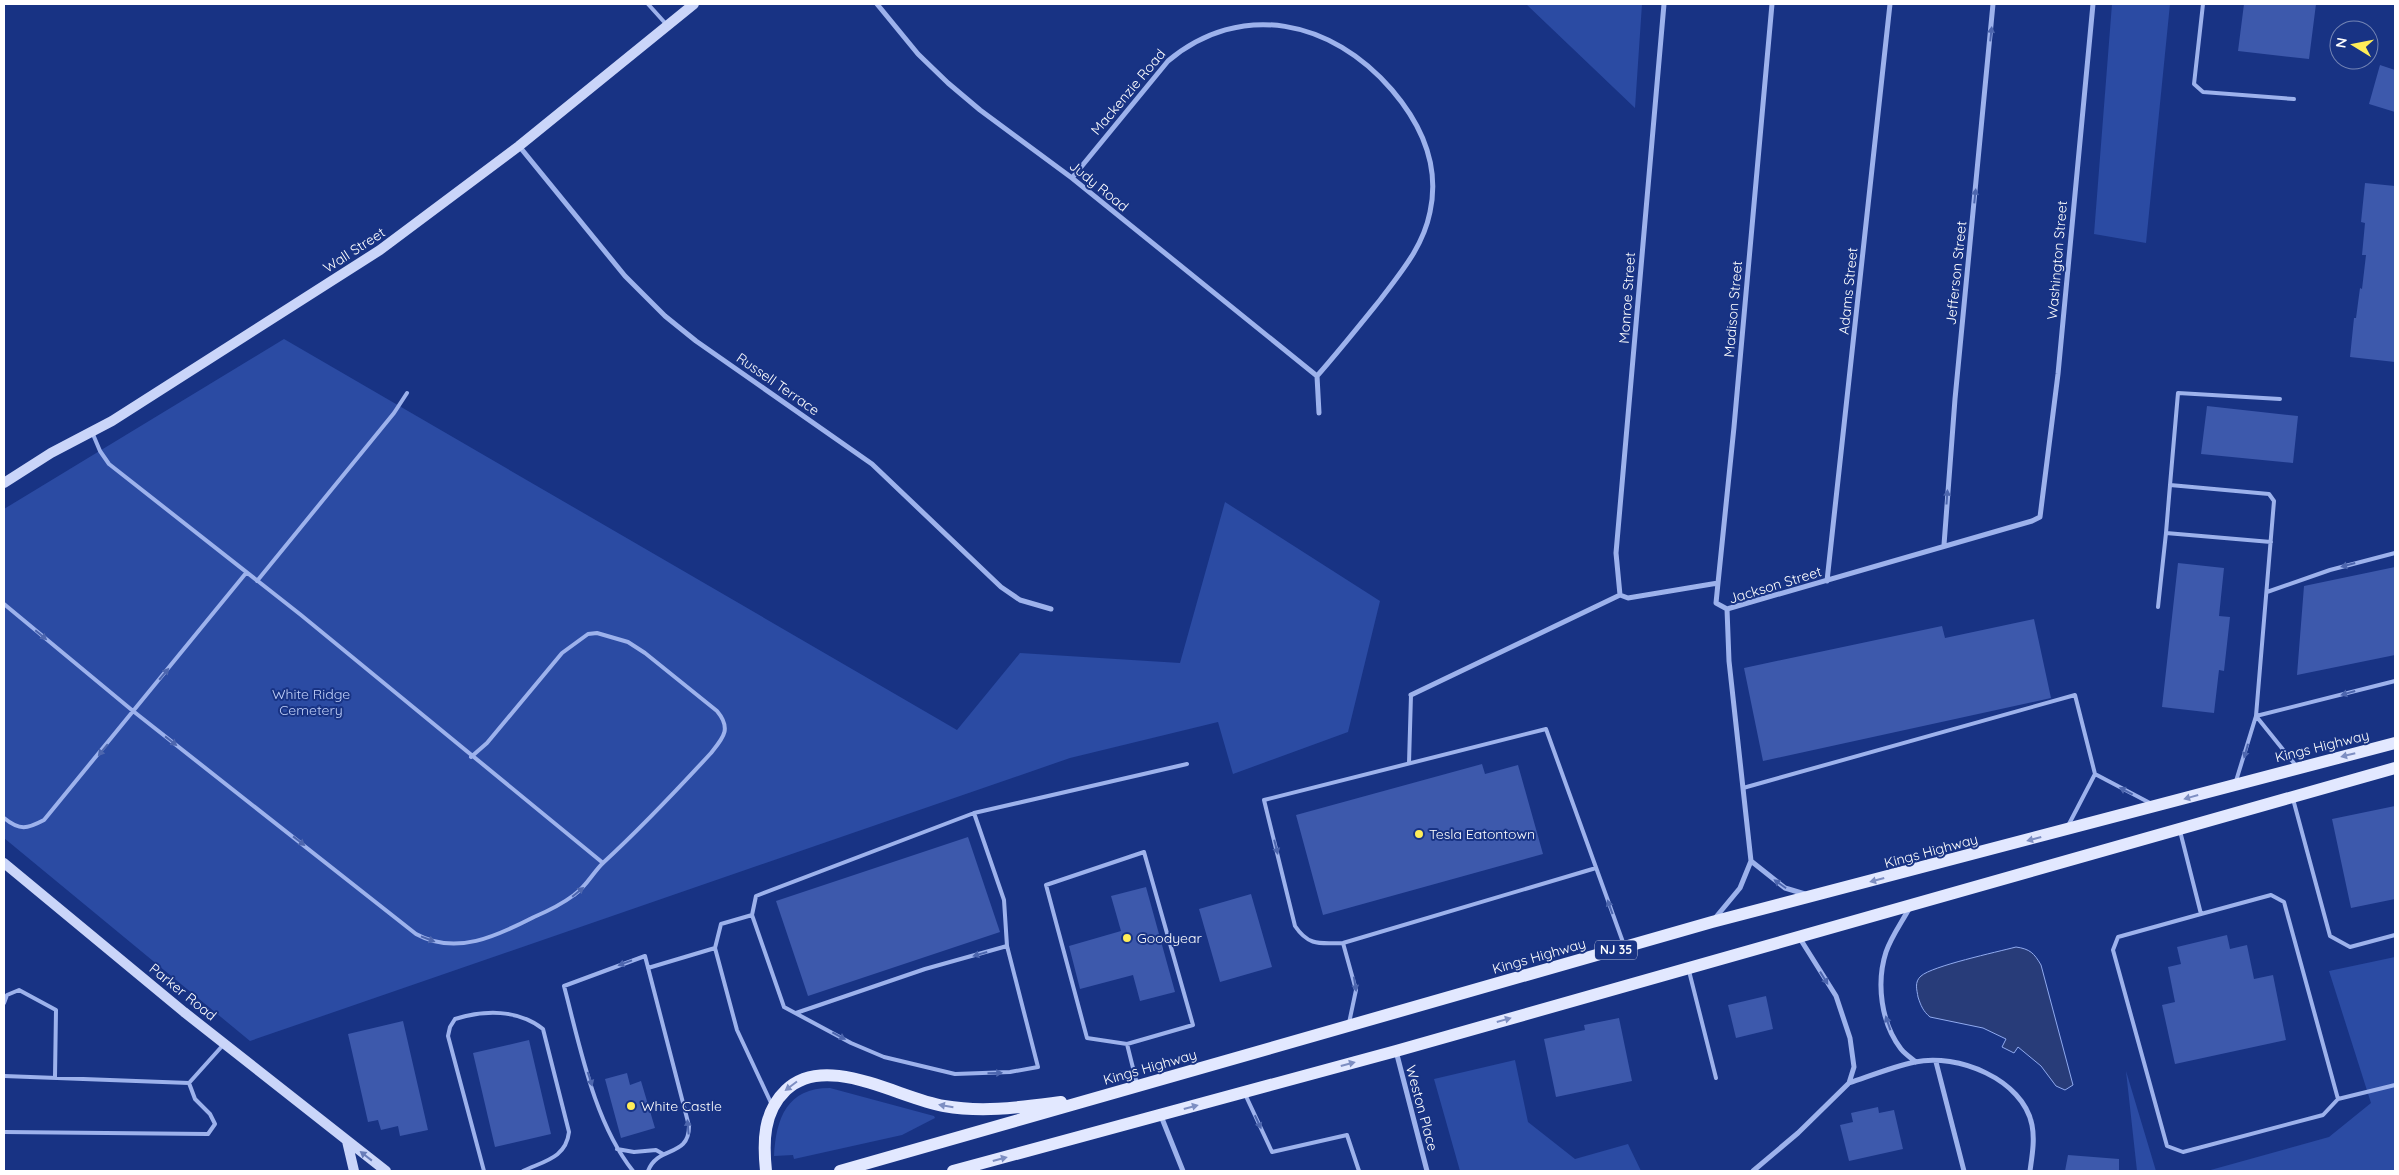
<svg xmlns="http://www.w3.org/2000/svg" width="2399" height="1175" font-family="Quicksand,sans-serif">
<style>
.green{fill:#2b4ba3}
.water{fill:#283c79;stroke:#90aaef}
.building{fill:#3d59ac}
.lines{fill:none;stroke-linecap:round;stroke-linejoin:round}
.lane{stroke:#9db2ec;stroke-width:4}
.street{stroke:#9db2ec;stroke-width:5}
.secondary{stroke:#cad5f9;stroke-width:10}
.primary{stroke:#e2e8ff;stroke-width:12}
.oneway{fill:#4d66ae}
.oneway2{fill:#7d8ec2}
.oneway3{fill:#687cb9}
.poi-dot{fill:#ffed58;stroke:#183384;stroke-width:2}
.labels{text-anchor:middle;stroke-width:4;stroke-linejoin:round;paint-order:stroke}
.shield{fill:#183384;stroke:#bac2da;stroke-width:1}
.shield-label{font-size:12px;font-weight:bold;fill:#fff}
.street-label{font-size:14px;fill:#fff;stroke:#183384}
.park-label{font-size:14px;fill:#c2d1f9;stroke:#183384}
.poi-label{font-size:14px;fill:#fff;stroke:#183384;text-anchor:start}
</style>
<rect width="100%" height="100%" fill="#183384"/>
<path class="green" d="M1526,4h116l-7,104z
M2112,4h58l-24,239 -52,-9z
M284,339l673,391 63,-77 160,10 45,-161 155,99 -32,131 -115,42 -15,-52 -148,36 -820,283 -246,-203v-329z
M2395,957v214h-188l122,-34 42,-34 -42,-132z
M1515,1060l13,62 47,37 53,-15 13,27h-181l-26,-92z
M2126,1071l30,100h-19z
M830,1088l104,28 1,2 -33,17 -108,24 -1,-4 -19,1c2,-38 13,-68 56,-68z"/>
<path class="water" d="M2016,947c14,2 18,6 25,18l32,120 -8,5 -9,-4 -15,-20 -23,-19 -4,6 -12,-6 4,-8 -23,-11 -53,-11c-7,-6 -9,-11 -12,-20 -1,-7 -4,-15 3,-21 11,-10 76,-24 95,-29z"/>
<path class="building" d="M2244,4h72l-7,55 -71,-8z
M2380,65l15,5v42l-26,-8z
M2365,183l30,3v176l-45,-5 4,-39h2l4,-30 2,1 4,-34h-4l3,-32 -4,-1z
M2207,406l91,10 -5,47 -92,-9z
M2178,563l46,5 -5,48 11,1 -6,54 -5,-1 -5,43 -52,-6z
M2395,567v88l-98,20 7,-89z
M2034,619l17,79 -288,63 -19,-93 198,-42 3,12z
M1482,764l3,10 33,-9 25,89 -220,61 -27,-100z
M2395,806v93l-44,9 -19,-89z
M968,837l32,95 -192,64 -32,-95z
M1146,887l29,105 -35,9 -7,-26 -53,14 -11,-43 52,-15 -10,-35z
M1251,894l21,73 -52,15 -21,-73z
M2227,935l3,14 17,-4 7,34 19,-4 13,65 -111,24 -13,-59 13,-3 -7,-35 13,-3 -4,-17z
M1766,996l7,33 -37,9 -8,-33z
M1619,1018l13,63 -76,16 -12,-58 41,-9 -1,-5z
M403,1021l25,109 -28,6 -2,-10 -17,4 -3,-10 -10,2 -20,-88z
M529,1040l22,94 -56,13 -22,-94z
M627,1073l3,12 11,-4 14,47 -34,10 -16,-59z
M1878,1107l1,6 15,-3 9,39 -54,12 -9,-36 13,-3 -2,-9z
M2068,1155l51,4v12h-54z"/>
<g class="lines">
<path class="lane" d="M648,4l18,20
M2203,4l-9,80 9,8 91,7
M92,432l8,19 9,13 192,151 302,248
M2170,485l-4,48 105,9
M257,581l137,-168 13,-20
M2267,592l63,-22 65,-17
M4,604l129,107 283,223c40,22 81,2 118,-17 14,-6 28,-13 40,-22 13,-9 19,-23 30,-33 38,-35 72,-71 107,-109 12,-15 21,-24 6,-42l-72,-58 -17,-11 -31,-9 -9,1 -26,19 -75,90 -16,14
M2158,607l8,-74
M2256,716l139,-35
M2256,716l41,51
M1409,763l2,-68
M2095,774l55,29
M2236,781l20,-65 18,-215 -5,-7 -99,-9 8,-92 102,6
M1743,788l332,-93 20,79 -26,50
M2293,799l37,137 20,11 45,-12
M974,813l213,-49
M4,818c16,13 23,11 40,2l202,-247
M2180,831l21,83 -83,23 -5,13 54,196 16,6 140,-37 15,-16 57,-14
M1144,852l49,173 -66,19 -40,-6 -41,-153z
M1596,868l-253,75c-22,0 -34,4 -48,-17l-31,-126 282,-71 78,216
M2201,914l70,-19 13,7 54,197
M752,915l4,-19 218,-83 30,87 3,46
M1343,943l13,47 -7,33
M715,948l6,-24 31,-9 32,92 67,36 33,14 71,17 55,-2 28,-5 -31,-121 -82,23 -129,44
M648,968l67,-20 22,82 35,75
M1689,971l27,107
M4,1003l3,-8 12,-5 37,20 -1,67
M1127,1044l10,40
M4,1076l185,7 35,-39
M1245,1094l27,58 75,-17 12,36
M4,1132l204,2 7,-10 -5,-10 -15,-15 -6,-16
M617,1149l17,3 22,-2 7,4
M484,1171l-36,-135 2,-9 5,-8c29,-9 63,-10 88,10l26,103c-3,26 -25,29 -46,39
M633,1171c-39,-49 -53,-125 -69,-185l81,-30 44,170c0,32 -31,19 -41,45"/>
<path class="street" d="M877,4l41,50 30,29 32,27 92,68 245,198
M519,146l106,130 40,40 31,25 176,123 129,123 19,13 31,9
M1072,178l96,-117c73,-61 164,-41 224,29 29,34 48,76 38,122 -7,35 -29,60 -50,88 -21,26 -41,51 -63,76
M1317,376l2,37
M1944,545l11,-146 38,-395
M1827,581l63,-577
M1620,595l-4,-42 48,-549
M1727,609l305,-88 8,-4 18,-143 35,-370
M1727,609l-11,-6 2,-20 16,-156 38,-423
M1411,695l209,-100 8,3 90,-15
M1751,861l34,27 20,6
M1910,907c-8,15 -19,30 -24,45 -10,31 -5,71 15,97 4,5 10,9 15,13
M1716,917l24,-29 11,-27 -22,-200 -2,-52
M1396,1051l31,120
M1936,1062l28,109
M1849,1083c21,-7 43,-16 66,-21 42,-9 108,17 117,63 3,15 0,31 -2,46
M1161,1116l22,55
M1753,1171l45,-38 51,-50 5,-16 -4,-29 -14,-42 -37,-59"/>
<path class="secondary" d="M4,483l47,-30 61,-32 268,-171 139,-104 175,-142
M4,863l180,149 202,159
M347,1141l7,30"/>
<path class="primary" d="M766,1171c-3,-29 -3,-59 20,-81 40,-38 112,8 158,16 40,7 78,1 117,-4
M840,1171l872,-249 683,-179
M953,1171l443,-120 999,-283"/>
</g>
<defs><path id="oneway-solid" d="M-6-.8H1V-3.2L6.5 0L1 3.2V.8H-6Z" transform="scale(1.25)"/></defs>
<g class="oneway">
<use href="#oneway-solid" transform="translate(1991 34) rotate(-84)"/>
<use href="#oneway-solid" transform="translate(1975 196) rotate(-84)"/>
<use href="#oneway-solid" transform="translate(1947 497) rotate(-86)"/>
<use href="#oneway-solid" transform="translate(2348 565) rotate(165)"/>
<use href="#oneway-solid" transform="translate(41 635) rotate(40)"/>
<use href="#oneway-solid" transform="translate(164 674) rotate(-50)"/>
<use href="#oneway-solid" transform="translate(2348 693) rotate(164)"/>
<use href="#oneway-solid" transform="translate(171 741) rotate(38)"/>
<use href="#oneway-solid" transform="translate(103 750) rotate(130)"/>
<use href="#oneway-solid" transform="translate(2246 751) rotate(106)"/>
<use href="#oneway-solid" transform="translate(2126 791) rotate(-153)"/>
<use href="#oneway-solid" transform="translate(299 841) rotate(38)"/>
<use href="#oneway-solid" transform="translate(1276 847) rotate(76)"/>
<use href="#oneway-solid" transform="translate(1780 884) rotate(-145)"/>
<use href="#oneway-solid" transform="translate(578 892) rotate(-39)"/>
<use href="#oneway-solid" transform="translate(1610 907) rotate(-110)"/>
<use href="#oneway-solid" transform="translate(428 939) rotate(21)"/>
<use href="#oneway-solid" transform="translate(980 954) rotate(164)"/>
<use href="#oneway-solid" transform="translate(625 963) rotate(160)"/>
<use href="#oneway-solid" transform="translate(1824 978) rotate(58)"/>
<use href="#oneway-solid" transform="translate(1355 984) rotate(81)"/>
<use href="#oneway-solid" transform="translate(1888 1023) rotate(-109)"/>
<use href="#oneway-solid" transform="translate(839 1036) rotate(28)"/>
<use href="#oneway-solid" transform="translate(995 1073) rotate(-2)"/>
<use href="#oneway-solid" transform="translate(590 1079) rotate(72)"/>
<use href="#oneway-solid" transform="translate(1258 1122) rotate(65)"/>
<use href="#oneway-solid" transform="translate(688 1127) rotate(-95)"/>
</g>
<g class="oneway2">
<use href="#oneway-solid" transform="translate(2348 755) rotate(166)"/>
<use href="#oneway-solid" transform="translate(2191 797) rotate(164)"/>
<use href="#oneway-solid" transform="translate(2034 839) rotate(165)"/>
<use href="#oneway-solid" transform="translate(1877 880) rotate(165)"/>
<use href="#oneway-solid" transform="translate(1504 1020) rotate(-16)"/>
<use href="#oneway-solid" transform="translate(1348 1064) rotate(-15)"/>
<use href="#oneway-solid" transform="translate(791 1086) rotate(143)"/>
<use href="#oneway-solid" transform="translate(946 1106) rotate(-170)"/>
<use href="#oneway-solid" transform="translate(1191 1107) rotate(-15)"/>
<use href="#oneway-solid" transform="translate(1000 1159) rotate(-15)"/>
</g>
<use class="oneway3" href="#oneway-solid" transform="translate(366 1156) rotate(-142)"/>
<g class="poi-dot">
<circle cx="1419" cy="834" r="5"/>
<circle cx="1127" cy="938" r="5"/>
<circle cx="631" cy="1106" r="5"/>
</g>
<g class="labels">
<rect class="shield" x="1595" y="940.5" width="42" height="19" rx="4"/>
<g class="shield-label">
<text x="1616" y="954">NJ 35</text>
</g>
<g class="street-label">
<text transform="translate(1128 92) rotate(-50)" y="5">Mackenzie Road</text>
<text transform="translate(1099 186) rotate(39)" y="5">Judy Road</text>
<text transform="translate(354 250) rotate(-33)" y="5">Wall Street</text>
<text transform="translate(2057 260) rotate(-85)" y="5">Washington Street</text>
<text transform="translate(1956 273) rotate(-84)" y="5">Jefferson Street</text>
<text transform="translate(1848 291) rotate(-84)" y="5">Adams Street</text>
<text transform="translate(1627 298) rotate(-86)" y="5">Monroe Street</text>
<text transform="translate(1733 309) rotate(-85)" y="5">Madison Street</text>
<text transform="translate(778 384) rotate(35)" y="5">Russell Terrace</text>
<text transform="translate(1775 585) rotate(-17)" y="5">Jackson Street</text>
<text transform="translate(2322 746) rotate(-14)" y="5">Kings Highway</text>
<text transform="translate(1931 851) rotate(-15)" y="5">Kings Highway</text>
<text transform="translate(1539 956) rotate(-16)" y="5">Kings Highway</text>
<text transform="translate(183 992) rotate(39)" y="5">Parker Road</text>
<text transform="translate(1150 1067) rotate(-16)" y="5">Kings Highway</text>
<text transform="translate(1422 1108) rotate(75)" y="5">Weston Place</text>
</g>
<g class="park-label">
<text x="311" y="699">White Ridge<tspan x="311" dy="16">Cemetery</tspan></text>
</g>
<g class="poi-label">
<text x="1429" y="839">Tesla Eatontown</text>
<text x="1137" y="943">Goodyear</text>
<text x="641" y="1111">White Castle</text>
</g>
</g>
<rect width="2399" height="1175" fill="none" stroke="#ffffff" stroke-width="10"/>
<g transform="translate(2354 45) rotate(280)"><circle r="24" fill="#183384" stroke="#7485b5"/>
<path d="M0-4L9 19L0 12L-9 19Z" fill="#ffed58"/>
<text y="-8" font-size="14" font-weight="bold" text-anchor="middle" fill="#ffffff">N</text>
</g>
</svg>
